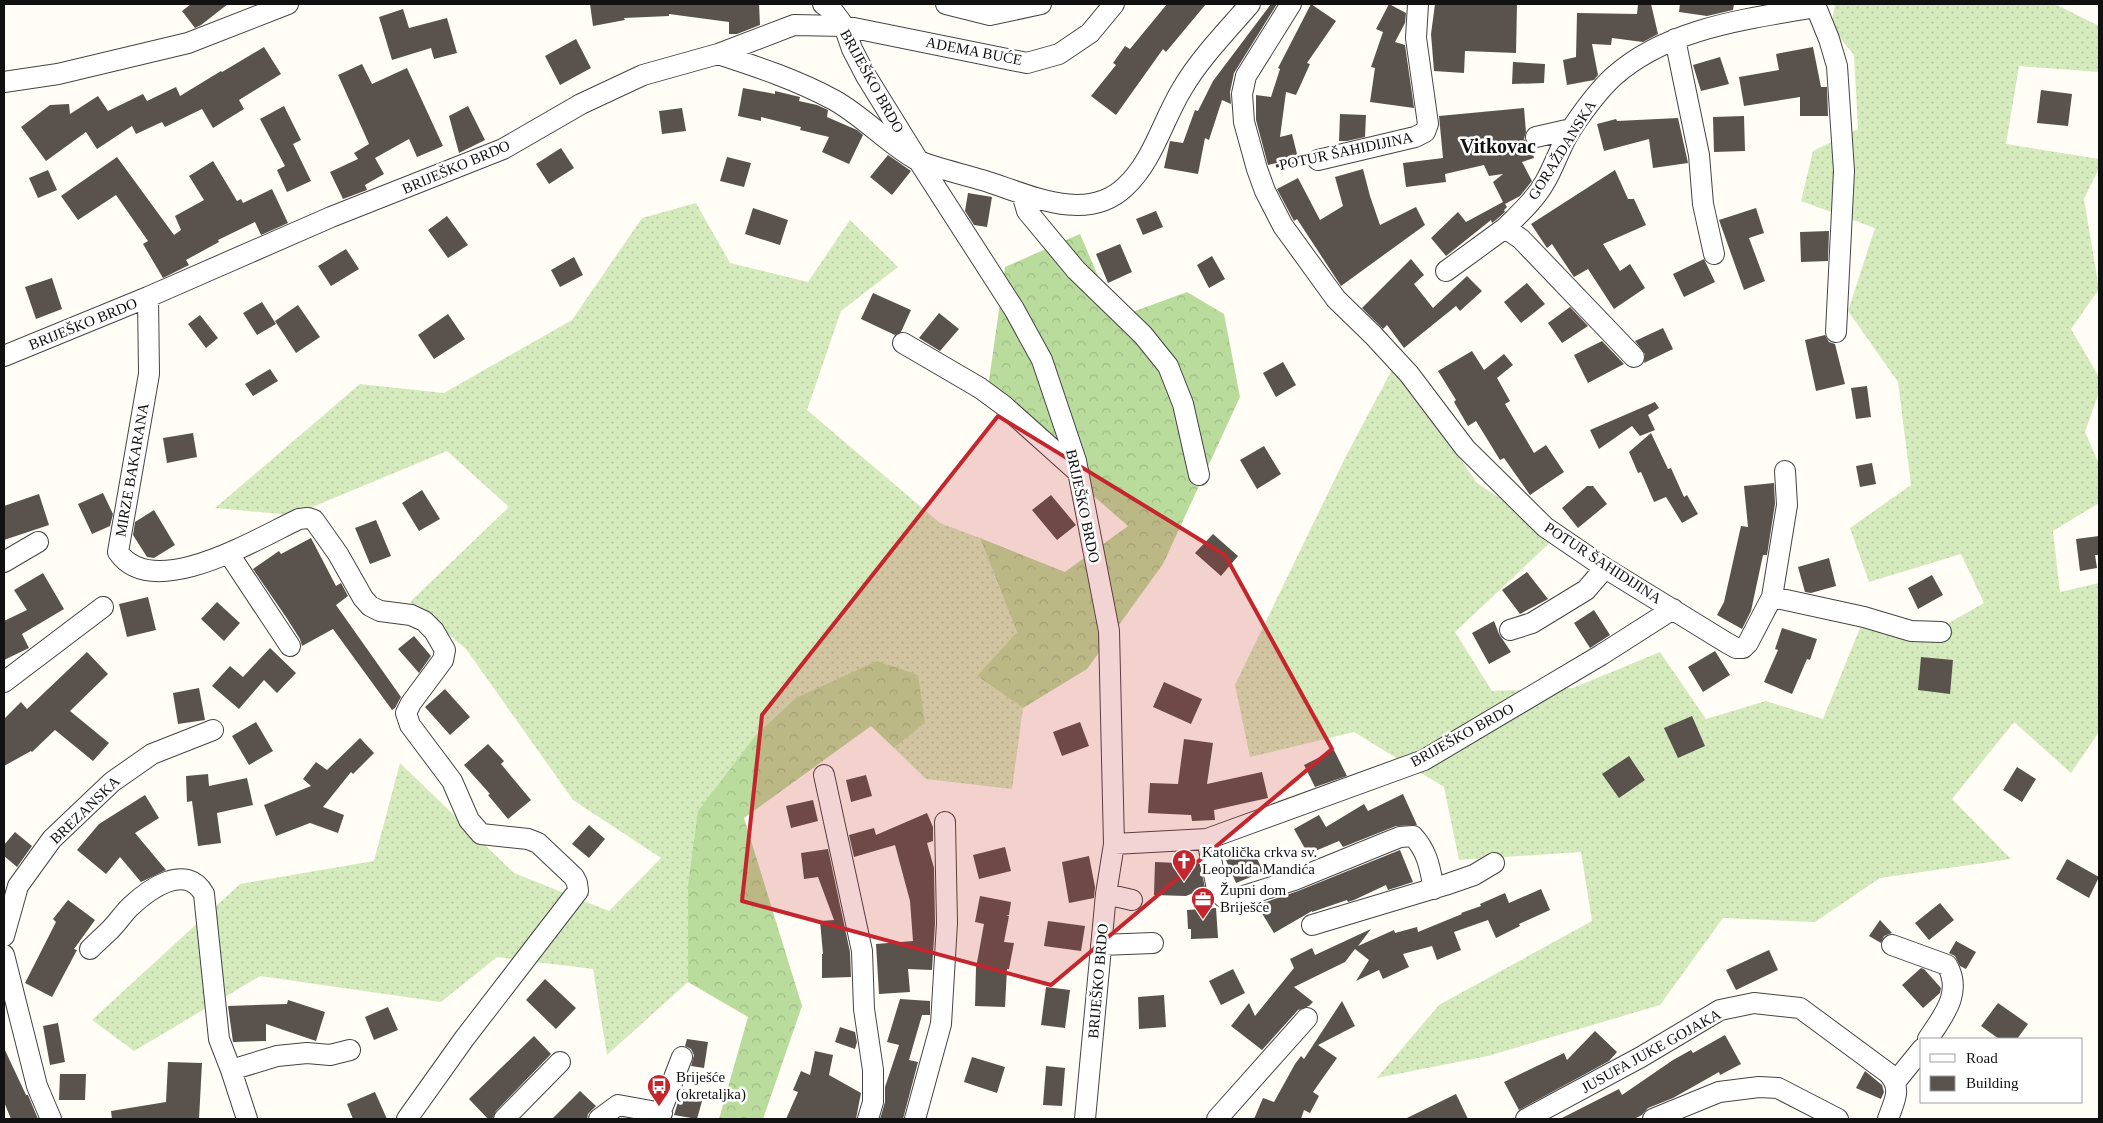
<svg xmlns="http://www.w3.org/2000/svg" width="2103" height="1123" font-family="'Times New Roman',serif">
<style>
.grass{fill:url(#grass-dots)}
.forest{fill:url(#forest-crowns)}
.building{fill:#5a524d}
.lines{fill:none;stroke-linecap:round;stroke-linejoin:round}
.minor-casing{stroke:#444;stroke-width:22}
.path{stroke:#333;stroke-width:3;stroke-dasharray:5 2.5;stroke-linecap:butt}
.minor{stroke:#fff;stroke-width:20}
.marked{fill:#c4262e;fill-opacity:0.2;stroke:#c4262e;stroke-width:4;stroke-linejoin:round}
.labels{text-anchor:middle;stroke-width:5;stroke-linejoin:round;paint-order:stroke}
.street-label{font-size:15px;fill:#111;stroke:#fff}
.poi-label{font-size:15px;fill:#111;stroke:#fff;text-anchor:start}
.district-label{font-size:20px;font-weight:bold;fill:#111;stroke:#fff}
</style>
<defs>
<pattern id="grass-dots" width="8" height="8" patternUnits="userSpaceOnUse" patternTransform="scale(1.25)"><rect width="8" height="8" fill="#d5ebbd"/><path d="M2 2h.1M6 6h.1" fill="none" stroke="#b6c8a1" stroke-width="1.8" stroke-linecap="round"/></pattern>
<pattern id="forest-crowns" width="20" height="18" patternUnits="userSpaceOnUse" patternTransform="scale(1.25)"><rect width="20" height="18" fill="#b9dc9c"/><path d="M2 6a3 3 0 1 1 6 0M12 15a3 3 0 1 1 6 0" fill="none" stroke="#9ebc85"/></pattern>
</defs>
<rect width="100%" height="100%" fill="#fffdf5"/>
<path class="grass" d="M1835,4h220l44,22v46l-80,-6 -13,78 93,15v9l-15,31 15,90 -28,40 28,48v15l-14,40 14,32v39l-46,28 7,61 39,-9v149l-28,41 -57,-51 -62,77 59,60 -131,19 -65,44 -92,-4 -63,87 -172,51 -111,22 62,-73 153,-84 -11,-69 -122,8 -15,-73 -90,-55 -104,25 -15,-72 111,-229 49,-92 82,119 80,53 -102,96 37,59 81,-3 87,-36 46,67 60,-18 57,18 39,-96 69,10 53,-30 -23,-49 -92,28 -19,-54 61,-43 -13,-103 -50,-71 27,-83 -74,-27 12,-50 45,-22 -4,-74 -23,-28z
M696,203l34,60 78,19 42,-62 48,47 -57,44 -34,99 133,113 40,15 37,94 -40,44 46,32 -11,81 -86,-10 -32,-31 31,-25 -129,-25 -108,187v97l-81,73 -14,-86 -96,-12 -56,45 -181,-26 -126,75 -42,-31 148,-136 134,-23 26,-98 114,110 95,38 52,-53 -88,-58 -107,-151 -56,-47 99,-95 -62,-56 -154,64 -78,-7 145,-124 84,9 128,-73 70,-102z"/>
<path class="forest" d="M1080,234l36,84 71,-26 37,22 16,83 -77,167 -76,105 -64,39 -46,-32 40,-44 -37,-94 85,34 63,-46 -142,-124 19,-135z
M877,661l41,14 7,48 -31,25 -23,-22 -127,92 58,188 -39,113h-44l29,-102 -60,-35v-97l10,-74 58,-76 40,-37z"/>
<path class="building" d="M191,4h37l-27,21 -6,3 -13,-17z
M590,4h169l1,21 -23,9h-8v-12l-60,-8v2l-45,2 1,2 -32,6z
M1167,4h39l-40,48 -3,-3 -47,66 -25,-19 25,-31 -3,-2 12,-17 5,3z
M1271,4h6l-43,69 -4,19 1,12 -9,-4 -13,40 -4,-2 -7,36 -34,-6 6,-27 13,2 12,-33 3,1 15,-30z
M1311,4l25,17 -29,42 3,1 -14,31 -10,-3 -6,45 12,-3 6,24 -30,7 -12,-45v-25l15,2 9,-28 -2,-1z
M1389,4l17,9 -1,10 -10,19 10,3 9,63 -44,-6 5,-34 -4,-1 12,-35 -7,-3z
M1435,4h82l-1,49 -51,-2 -1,22 -30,-2 -3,-37z
M1638,4h13l7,30 -15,8 -31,-4 -1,7 -19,-1 6,31 -4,5 -27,5 -4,-25 13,-3 1,-44 60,1z
M1680,4h54l-1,6 -26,6 -28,-4z
M403,9l6,19 38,-10 10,35 -23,6 -3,-11 -39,12 -13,-43z
M576,39l15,29 -31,17 -15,-29z
M264,47l17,27 -42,26 5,9 -31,19 -11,-19 -37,18 -3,-5 -26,12 -4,-8 -35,23 -11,-17 -40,29 -25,-34 29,-22 19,-1 1,10 28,-18 10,15 35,-17 4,7 29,-14 4,9 41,-25 1,1z
M1813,47l8,40h6l1,29h-28v-19l-56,9 -5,-29 40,-7 -3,-16z
M1720,57l9,27 -28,7 -8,-26z
M1513,62l32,2 -1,19 -32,1z
M362,64l10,20 35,-16 36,78 -26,11 -8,-18 -34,19 9,16 -19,11 2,5 -24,9 -13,-27 28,-13 -4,-6 15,-9 -31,-69z
M743,88l32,6v-3l25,6 -1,4 18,4 11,5 -1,7 30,13 6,5 -14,29 -27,-12 7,-15 -29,-7 1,-3 -40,-10v4l-23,-5z
M2041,90l31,4 -4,32 -31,-3z
M284,106l17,34 -8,4 18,37 -24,11 -10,-22 8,-4 -25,-47z
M468,106l17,34 -26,13 -10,-37z
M682,108l4,23 -24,3 -3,-23z
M1524,108l2,24 -2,7 7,8 3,11 -12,4 10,19 -12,15 -15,8 2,3 -3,3 1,2 -8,7 -5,4 -1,-3 -45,36 -15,-18 27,-26 8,10 37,-20 -10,-20 10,-8 -14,2 -5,-11 -39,9 1,8 -40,5 -3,-24 40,-5 -4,-42z
M1340,114l26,1 -1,22 -18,4h-8z
M1744,116l1,35 -31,1 -1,-35z
M1678,118l10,45 -35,5 -4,-29 -45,12 -7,-27 19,-5 1,2z
M561,148l13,20 -25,16 -13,-20z
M888,155l23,16 -19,24 -22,-18z
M117,157l57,78 7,-5 -6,-14 29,-16 -15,-24 24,-15 24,40 4,-2 2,4 29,-14 16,34 -27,12 -6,-13 -37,18 1,2 -33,18 3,5 -26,13 -20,-34 5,-3 -32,-46 -38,25 -17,-24z
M727,157l24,6 -7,24 -24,-6z
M1363,169l7,27 10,29 36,-18 9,18 -84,61 -44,-67 -3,2 -17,-32 21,-11 22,42 23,-14 -8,-29z
M48,170l9,20 -19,8 -9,-20z
M1615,170l13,29h6l12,26 -43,19 17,27 10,-7 15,24 -31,21 -26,-40 -14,8 -22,-33 -5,4 -16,-24z
M968,193l24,4 -5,30 -13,-2 -9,-14z
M753,208l35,12 -8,25 -35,-11z
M1756,208l8,25 -15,5 16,43 -21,9 -25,-70z
M1156,211l7,16 -20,8 -7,-16z
M447,216l21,29 -20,13 -20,-28z
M1829,231l-1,30 -27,1 -1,-30z
M1120,244l12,28 -24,11 -12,-29z
M346,249l13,20 -28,17 -13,-20z
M1212,256l13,23 -16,9 -12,-23z
M574,257l9,18 -23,12 -9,-17z
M1411,259l13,16 -10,9 19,24 34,-32 15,15 -22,20 -4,-5 -52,42 -17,-23 -4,4 -21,-21z
M1704,259l11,23 -31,15 -11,-23z
M52,278l10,31 -26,10 -11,-32z
M1527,283l18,21 -24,19 -17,-21z
M873,293l38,17 -10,22 -6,3 -34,-16z
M262,302l14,22 -19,11 -14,-22z
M298,305l22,32 -24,16 -21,-32z
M1570,307l18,19 -26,17 -14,-20z
M939,313l20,16 -19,22 -21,-13z
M448,314l17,25 -31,20 -16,-24z
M200,315l18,23 -12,10 -18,-24z
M1663,328l10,21 -29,14 1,-9 -10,-13z
M1825,335l4,7 6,2 10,40 -29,7 -11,-51z
M1602,341l22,23 -36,19 -14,-28z
M1472,351l12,19 20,-16 9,11 -16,13 13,23 -5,3 29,49 12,-8 18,27 -34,23 -26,-37 -4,2 -24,-39 -8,5 -14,-24 2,-2 -18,-29z
M1283,362l13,23 -20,12 -13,-24z
M270,369l8,12 -25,15 -8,-12z
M1867,386l4,31 -15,2 -5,-31z
M1655,402l4,6 -11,7 7,15 -15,6 -8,-10 -33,23 -9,-19z
M193,433l4,24 -30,6 -4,-25z
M1651,433l17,36 3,-1 13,29 3,-2 11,19 -16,9 -16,-26 -12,5 -13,-30 -3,1 -9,-21z
M1264,446l17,28 -24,15 -17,-29z
M1872,463l4,21 -16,3 -4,-21z
M1774,483l1,21 -8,51h-4l-12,56 -9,18 -25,-14 7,-13 17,-76 7,1 -4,-41z
M1587,486h6l14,18 -29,24 -16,-20z
M422,490l18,29 -21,12 -17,-28z
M103,493l10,21 -3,12 -18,8 -14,-30z
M39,494l10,31 -45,15v-34z
M1051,495l25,30 -19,15 -25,-30z
M154,510l21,35 -21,13 -7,-1 -14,-22 2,-13z
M376,520l15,36 -21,8 -15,-36z
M1213,534l25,22 -17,20 -26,-23z
M2099,536v19h-4l2,13 -17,3 -4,-32z
M311,538l25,48 5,-3 7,13 -12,9 65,92 -6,11 -3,2 -59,-81 -31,17 -2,-7 -14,-22 -33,-48 26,-18 2,3z
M1829,558l7,28 -25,7 -6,-1 -7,-25z
M1527,572l21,27 -28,15 -18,-24z
M43,573l21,36 -42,25 7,14 -25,12v-39l23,-11 -13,-20z
M1932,575l11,20 -25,14 -10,-21z
M148,597l8,33 -29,7 -8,-33z
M217,602l23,21 -16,18 -23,-22z
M1594,610l16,25 -20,13 -16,-25z
M1494,621l5,13 12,18 -22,12 -17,-31z
M1782,628l35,11 -7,21 -3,-1 -15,35 -28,-12 14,-32 -3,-1z
M414,636l17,20 -12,17 -21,-24z
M270,648l26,25 -19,20 -13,-13 -25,29 -27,-23 18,-20 13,11z
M1715,651l15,24 -27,17 -15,-25z
M87,652l21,22 -38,37 39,32 -16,18 -38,-31 -23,22 -1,-1 -27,15v-47l17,-17 6,7z
M1921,657l32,3 -3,34 -32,-4z
M1164,682l38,17 -11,25 -38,-17z
M199,688l6,32 -27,4 -5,-31z
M445,689l25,28 -20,18 -25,-28z
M1692,716l13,30 -27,12 -14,-30z
M256,722l17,29 -24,14 -17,-29z
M1080,722l9,24 -27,10 -9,-24z
M360,738l14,15 -21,21 -2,-2 -28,35 21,8 -6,18 -28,-10 -34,13 -12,-31 47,-19 -8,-7 13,-17 11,8z
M1184,739l29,4 -6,41 55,-12 6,26 -54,12 1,10 -23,1 -1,-6 -43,-2 2,-30 28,1z
M488,744l16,17 -3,3 30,36 -23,19 -20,-24 2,-1 -26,-29z
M1334,750l13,26 -32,11 -11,-22z
M1629,756l16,24 -26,18 -17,-24z
M2017,767l19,12 -14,23 -19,-12z
M208,774l1,12 38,-8 6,27 -36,8 4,30 -23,3 -6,-45 -5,1 -1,-26z
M866,775l6,21 -21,6 -5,-22z
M1403,794l14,31 -21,1 -53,21 -4,-6 -31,13 -14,-25 25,-14 7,12 38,-23 4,7z
M145,795l14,23 -24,15 31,37 -25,12 -21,-25 -14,17 -29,-24 22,-26z
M813,800l5,21 -27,7 -5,-22z
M927,813l6,14v14l-6,2 7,25 1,55 -3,47 -24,-1 2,23 -31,2 -3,-50 37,-3 -3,-40 -15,-56 -41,12 -5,-22 25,-7 2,7z
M589,825l16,14 -16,19 -17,-14z
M15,832l17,14 -15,21 -13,-11v-11z
M1005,847l6,24 -32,8 -6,-24z
M828,849l22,103 1,25 -29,1v-24h1l-3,-33 14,-1 -16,-43 -14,2 -3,-26z
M1253,849l10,23 -27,11 -10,-23z
M1400,850l13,32 -25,8 -2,-5 -32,15 -6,2 -1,-2 -35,12v-1l-38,22 -17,-28 41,-14z
M1089,856l6,31 -1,11 -25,5 -7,-41z
M2067,859l32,18 -10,21 -33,-19z
M1155,862l45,2 5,24 -19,8 -32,-1z
M1541,889l9,21 -31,14 1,2 -24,12 -8,-18 -34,12 7,18 -24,10 -5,-14 -29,8 6,13 -26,12 -4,-9 -23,11 13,-21 -14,-11 -10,13 -51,25 19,15 -4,4 -11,4 -36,40 -31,-24 18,-23 6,13 39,-48 -4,-9 22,-11 3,7 56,-26 -13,17 36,-16 1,3 22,-6 1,5 44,-18 -1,-1 20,-7 -1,-2 25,-11 4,10z
M980,896l31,6 -2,13h-3l3,1 -5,26 10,1 -5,26h-2l-2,38 -30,-1 1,-38 8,-44 -9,-2z
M68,900l27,20 -21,29 3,1 -25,47 -27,-14 31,-61 -3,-3z
M1940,903l14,17 -25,20 -14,-17z
M1216,908l2,30 -27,1v-10h-3l-1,-19z
M1880,920l12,13 -8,3 -3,7 -12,-7z
M1048,921l37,5 -4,25 -37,-5z
M1956,941l20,11 -10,17 -6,-3 -5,-10 -6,-3z
M1769,950l9,20 -42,20 -10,-20z
M1921,968l3,1 17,19 -1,5 -17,15 -21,-23z
M1233,969l12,24 -24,12 -12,-24z
M545,979l31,29 -20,21 -30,-29z
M1046,987l24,3 -5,38 -24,-3z
M1164,995l2,32 -27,2 -1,-32z
M900,999l30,2v14h-8l-13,45 9,2 -15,57h-23l5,-17v-15l14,-42 -12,-3z
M288,1000l37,12 -9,29 -50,-17v17l-33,1 -5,-36 59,-2z
M1342,1001l13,25 -37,19 19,13 -24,34 6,4 -9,17 -6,-3 -3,9h-47l9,-21 11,4 21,-38 6,-8 3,3z
M1998,1003l30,21 -11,15h-18l-18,-13z
M388,1007l10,23 -24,10 -9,-23z
M58,1023l7,39 -15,3 -7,-39z
M840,1027l15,5 2,10 -2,7 -20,-7z
M1595,1031l22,21 -8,9 -90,49 -15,-28 60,-29 3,7z
M1725,1035l16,29 -21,11 -1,-3 -46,26 -25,10 -6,7 -8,4h-74l59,-30 3,6 51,-35 18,-10 2,3z
M534,1036l17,18 -55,57 -4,8h-4l-19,-20z
M687,1039l21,3 -4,26 -13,-2 3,-11 -3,-6 -6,-3z
M4,1048l22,47h2l10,24h-27l-7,-17z
M815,1051l18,4 -4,20 32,18 -5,26h-70l12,-27 -5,-2 8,-19 9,4z
M972,1057l33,10 -8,26 -33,-11z
M168,1062l34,1 -3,56h-87l-1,-8 55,-9z
M1046,1066l19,2 -3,38 -19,-1z
M1865,1071l17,14 2,7 -3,7 -25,-11z
M60,1074h26l-1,26h-26z
M682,1089l22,5 -7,25 -23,-4z
M580,1091l16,15 -8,8 -1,5h-35z
M375,1092l12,27h-34l-6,-15z
M1456,1094l12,25h-63z"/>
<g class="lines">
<g class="minor-casing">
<path id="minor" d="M823,4l10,7 11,15 8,23 14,27 52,84 96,149 28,51 34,101 33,170 5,213 -8,50 -21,225
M946,4l44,11 51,-11
M1291,4l-45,72 -4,18 2,28 13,47 8,22 18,35 53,73 37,36 36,39 56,74 80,79 60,41 122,75 9,5h7l5,-5 24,-46 15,-92 -2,-34
M1816,7l13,32 8,27 7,105 -8,161
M1675,39l24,116 4,49 11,50
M718,54c40,13 79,26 116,46 29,16 54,44 83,60 17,8 46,14 65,20 44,13 103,45 143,7 28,-26 37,-65 57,-98 18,-31 45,-58 68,-85
M4,82l54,-8 130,-31 100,-39
M1536,137l35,-8
M1318,160l97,-23 10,-5 3,-8 -12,-86 2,-34
M1022,194l5,17 49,59 67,65 25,31 15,38 16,71
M1446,271l59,-43
M148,297l1,77 -31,178c35,51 140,-14 181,-33l9,-1 6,2 24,34 25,44 7,8 10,5 31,4 13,6 10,10 11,19 -2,10 -32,43 -5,10 4,12 42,56 17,39 12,14 47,5 10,4 36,34 3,6 1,8 -114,148 -57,80
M903,343l77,45 23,17 76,68
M4,356l144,-59 183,-80 172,-68 78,-45 62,-29 75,-21 76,-29 50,1 183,37 32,-9 31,-21 24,-29
M1634,357l-113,-118 -16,-11c14,-14 30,-28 40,-46 10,-17 16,-38 27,-54 12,-18 25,-36 41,-51 54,-49 134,-58 203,-70
M229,554l61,92
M4,562l34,-20
M1772,597l92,20 47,14 30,1
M1510,630l22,-7 54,-33 19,-22
M4,682l99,-75
M824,775l38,176 2,58 9,61v32l-5,17
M1207,839l10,50 6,8 11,2 60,-19 91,-37 15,-6 13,-1c15,16 17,33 21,53
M1114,844l93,-5 217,-79 177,-105 72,-46
M1106,894l26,6
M1312,925l133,-40 29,-10 20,-12
M4,936l14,-50 34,-47 60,-57 40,-28 61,-24
M1101,945l52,-2
M1892,945l55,20c16,28 -4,51 -19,74
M90,949c7,-7 14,-13 20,-19 7,-7 13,-16 20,-23 19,-18 56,-45 74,-13l15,145 12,31 16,49
M4,955l33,131 14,33
M231,1070l46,-14 30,-3 23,2 20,-5
M1896,1081l26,-32
M504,1119l56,-57
M599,1119l19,-14 44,8
M658,1119l24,-62
M915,1119l26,-95 6,-101 -2,-101
M1217,1119l90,-101
M1526,1119l115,-62 79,-47 34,-7 46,5 88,65c15,16 6,28 0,46
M1653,1119l66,-27 40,-5 19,1 60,31"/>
</g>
<path class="path" d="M1276,166l24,-3"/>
<use href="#minor" class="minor"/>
</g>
<path class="marked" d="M998,416l227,139 107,194 -281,236 -309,-84 20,-186z"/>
<defs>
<g id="church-pin" transform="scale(1.25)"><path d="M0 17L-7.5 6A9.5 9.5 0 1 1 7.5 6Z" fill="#c4262e" stroke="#fff"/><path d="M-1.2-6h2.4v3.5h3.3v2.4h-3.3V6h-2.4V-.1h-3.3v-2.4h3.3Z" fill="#fff"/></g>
<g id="office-pin" transform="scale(1.25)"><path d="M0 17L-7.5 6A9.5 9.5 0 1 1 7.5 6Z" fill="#c4262e" stroke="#fff"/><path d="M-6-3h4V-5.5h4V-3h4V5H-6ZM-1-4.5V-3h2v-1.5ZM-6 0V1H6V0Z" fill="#fff"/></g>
<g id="bus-pin" transform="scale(1.25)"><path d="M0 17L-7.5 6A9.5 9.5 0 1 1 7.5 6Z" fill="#c4262e" stroke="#fff"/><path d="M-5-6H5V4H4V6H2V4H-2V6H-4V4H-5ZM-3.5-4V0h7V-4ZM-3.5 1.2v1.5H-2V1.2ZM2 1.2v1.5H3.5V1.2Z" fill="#fff"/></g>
</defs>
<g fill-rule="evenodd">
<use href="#church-pin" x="1184" y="861"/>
<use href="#office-pin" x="1203" y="899"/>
<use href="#bus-pin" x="659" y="1086"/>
</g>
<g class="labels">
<g class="street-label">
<text transform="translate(974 51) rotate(11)" y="5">ADEMA BUĆE</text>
<text transform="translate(872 81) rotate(61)" y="5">BRIJEŠKO BRDO</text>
<text transform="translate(1562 150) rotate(-58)" y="5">GORAŽDANSKA</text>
<text transform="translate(1346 151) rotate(-12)" y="5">POTUR ŠAHIDIJINA</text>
<text transform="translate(456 167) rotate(-23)" y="5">BRIJEŠKO BRDO</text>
<text transform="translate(83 324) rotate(-22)" y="5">BRIJEŠKO BRDO</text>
<text transform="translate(132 470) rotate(-80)" y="5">MIRZE BAKARANA</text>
<text transform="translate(1083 506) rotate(78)" y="5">BRIJEŠKO BRDO</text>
<text transform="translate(1603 563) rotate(33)" y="5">POTUR ŠAHIDIJINA</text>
<text transform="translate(1462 735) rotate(-29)" y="5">BRIJEŠKO BRDO</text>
<text transform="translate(85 810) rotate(-44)" y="5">BREZANSKA</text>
<text transform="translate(1098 981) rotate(-85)" y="5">BRIJEŠKO BRDO</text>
<text transform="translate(1651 1051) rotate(-29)" y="5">JUSUFA JUKE GOJAKA</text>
</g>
<g class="poi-label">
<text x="1202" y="857">Katolička crkva sv.<tspan x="1202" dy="17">Leopolda Mandića</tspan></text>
<text x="1220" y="895">Župni dom<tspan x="1220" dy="17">Briješće</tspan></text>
<text x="676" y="1082">Briješće<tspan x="676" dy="17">(okretaljka)</tspan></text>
</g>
<g class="district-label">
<text x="1498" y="153">Vitkovac</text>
</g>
</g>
<rect width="2103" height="1123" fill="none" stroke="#111111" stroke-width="10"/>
<rect x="1920" y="1038" width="162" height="65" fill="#ffffff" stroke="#a0a0a0"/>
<rect x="1930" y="1054" width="25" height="8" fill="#ffffff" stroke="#a0a0a0"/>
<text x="1966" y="1063" font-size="15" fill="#111111">Road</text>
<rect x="1930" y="1076" width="25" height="15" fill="#5a524d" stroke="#a0a0a0"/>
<text x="1966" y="1088" font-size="15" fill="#111111">Building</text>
</svg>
